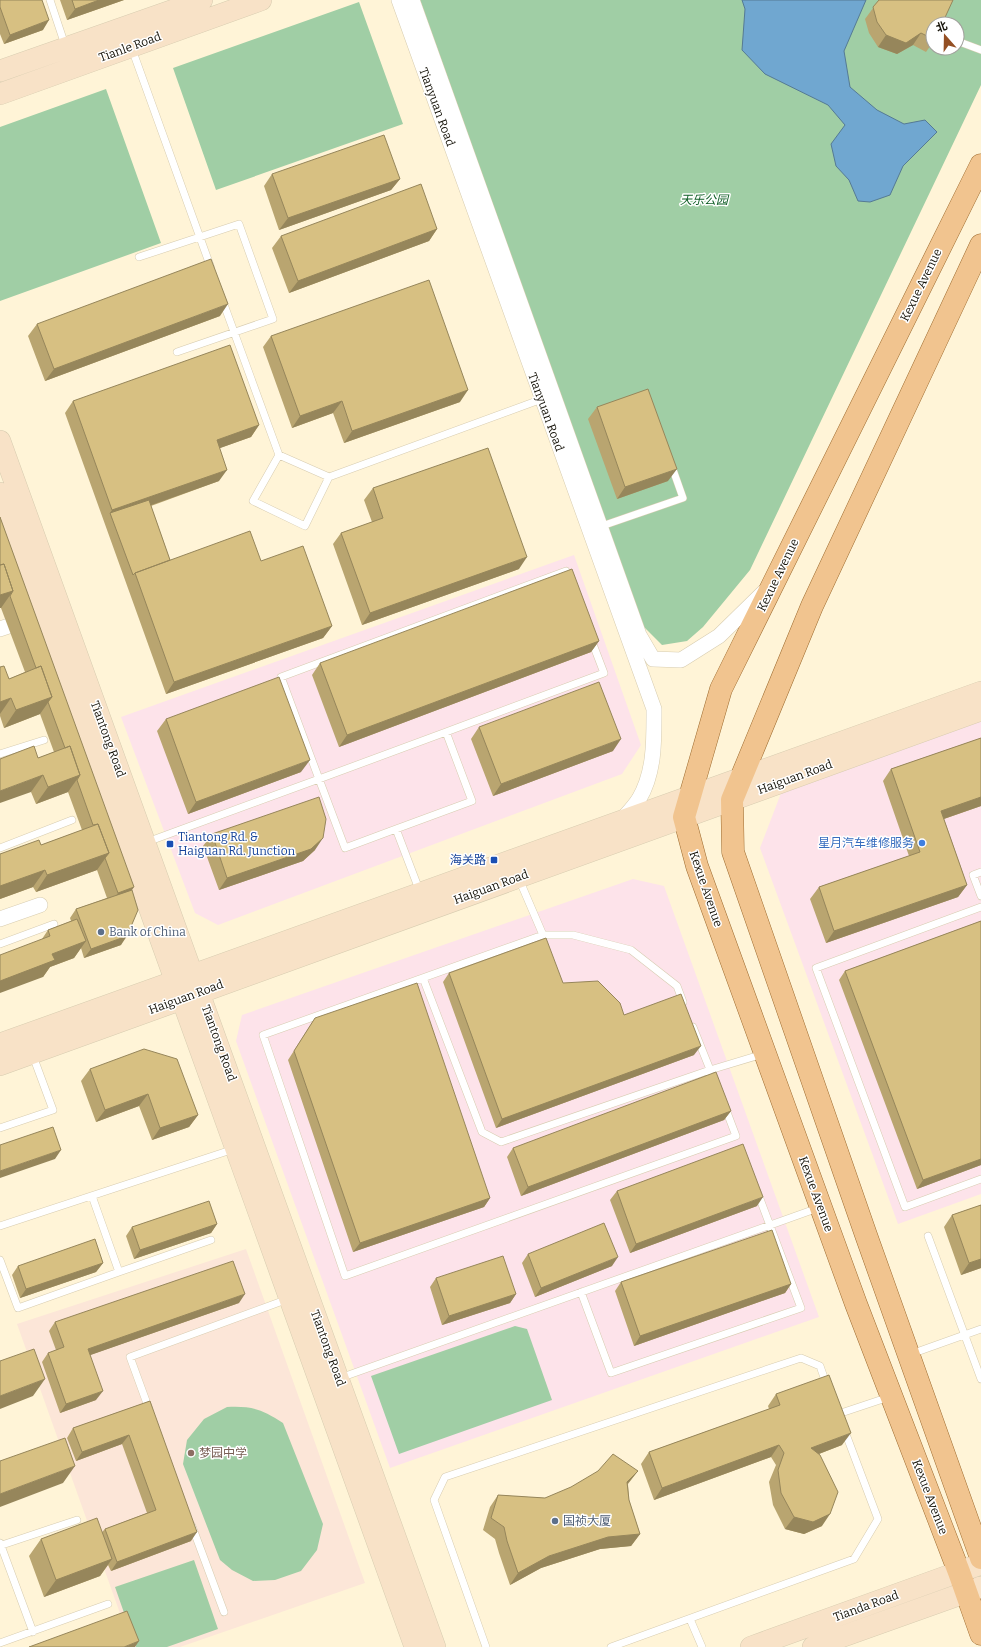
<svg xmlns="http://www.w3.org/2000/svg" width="981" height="1647" font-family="Bitter,'Noto Sans SC',serif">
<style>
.industrial{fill:#fde3ea}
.education{fill:#fce6d8}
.green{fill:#a0cea5;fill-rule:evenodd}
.water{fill:#70a7d0;stroke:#557a94}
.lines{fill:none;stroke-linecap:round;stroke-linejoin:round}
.lane-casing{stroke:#d7ccb0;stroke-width:8}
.street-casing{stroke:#d7ccb0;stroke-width:16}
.secondary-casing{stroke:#d7ccb0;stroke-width:22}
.primary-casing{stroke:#9e6c30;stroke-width:23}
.lane{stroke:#fff;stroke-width:7}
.street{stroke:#fff;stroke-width:15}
.secondary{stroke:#f8e2c7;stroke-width:21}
.primary{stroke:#f1c48f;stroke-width:22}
.wall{fill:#b9a570}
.shaded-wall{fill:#96865b}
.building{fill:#d7c082;stroke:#96865b}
.shop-dot{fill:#3f7fe0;stroke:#fff;stroke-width:1.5}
.transit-dot{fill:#1a4fb4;stroke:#fff;stroke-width:1.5}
.service-dot{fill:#5c6f8a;stroke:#fff;stroke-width:1.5}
.education-dot{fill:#8d6e63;stroke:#fff;stroke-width:1.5}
.labels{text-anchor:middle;stroke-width:3;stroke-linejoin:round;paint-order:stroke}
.street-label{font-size:12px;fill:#151208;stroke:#fff}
.park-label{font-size:12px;font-style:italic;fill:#0e5d25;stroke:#fff}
.transit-label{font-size:12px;fill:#164399;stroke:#fff;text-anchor:start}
.shop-label{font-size:12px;fill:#366cbe;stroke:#fff;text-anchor:end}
.service-label{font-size:12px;fill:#4e5e75;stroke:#fff;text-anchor:start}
.education-label{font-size:12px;fill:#785e54;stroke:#fff;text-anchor:start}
</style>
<rect width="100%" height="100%" fill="#fff4d7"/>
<path class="industrial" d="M574,555l67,190 -19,29 -404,151 -23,-12 -74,-196z
M981,718v476l-83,30 -138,-376 23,-60z
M633,879l31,7 155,431 -429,151 -154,-427 6,-26z"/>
<path class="education" d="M246,1249l119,334 -185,64h-48l-115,-323z"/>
<path class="green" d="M420,0h561v85l-231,485 -47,57 -16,14 -25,4 -19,-19zM933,24h24v24h-24z
M359,2l44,122 -187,66 -43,-122z
M106,89l55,154 -161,58v-174z
M515,1326l12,3 25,71 -153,54 -28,-78z
M227,1407c25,-1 34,2 56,16l40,101 -6,26 -16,21 -26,9 -22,1 -21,-11 -12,-10 -37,-96 4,-24 17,-21z
M194,1560l24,69 -51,18h-31l-21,-60z"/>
<path class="water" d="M742,0h124l-22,51 6,36 27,23 27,14 21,-4 12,12 -34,34 -13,29 -20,7 -12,-1 -9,-21 -13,-14 -5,-22 14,-19 -17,-20 -63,-31 -23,-24 3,-41z"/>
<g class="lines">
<g class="lane-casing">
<path id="lane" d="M50,0l15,45
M957,41l24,9
M132,49l79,219
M139,257l100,-33 34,95 -96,33
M222,299l57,156 50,22 -24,49 -52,-25 26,-46
M329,477l213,-78
M599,527l84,-29 -12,-34
M446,732l158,-59 -13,-34
M0,754l44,-14
M396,829l76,-28 -26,-69 -127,47 -38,-102 285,-106 3,8
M147,842l172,-63 26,69 51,-19 24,63
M0,848l72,-28
M981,872l-8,3 8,21
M519,879l24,56 -280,100 82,241 391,-140 -11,-29
M981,907l-165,61 89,239 76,-28
M543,935h30l58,15 46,36 6,16
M0,944l54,-20
M423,978l59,154 19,10 209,-72 53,-16
M693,1027l22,55
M0,1128l53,-18 -20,-54
M0,1226l234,-77
M928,1236l53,143
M0,1260l18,48 101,-36 -27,-76
M119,1272l92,-32
M581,1292l30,81 190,-65 -44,-117
M911,1354l70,-25
M340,1378l478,-170
M149,1409l-19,-52 158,-58
M838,1414l51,-17
M192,1526l32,86
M0,1543l33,89
M2,1545l75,-25
M690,1619l12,28
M0,1643l108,-39
M486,1647l-52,-147 11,-23 356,-119 19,8 7,20
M611,1647l243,-88 24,-40 -34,-90"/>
</g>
<g class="street-casing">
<path id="street" d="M399,0l255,709c0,31 1,63 -15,90 -5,8 -12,15 -18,22
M412,0l227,635 14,24 28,1 38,-24 45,-44
M0,629l27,-9
M0,919l40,-14"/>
</g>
<g class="secondary-casing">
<path id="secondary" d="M0,71l202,-71
M0,94l261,-94
M0,441l435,1206
M0,493l415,1154
M0,1044l981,-352
M0,1065l981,-355
M751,1647l230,-83
M813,1647l168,-60"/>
</g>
<g class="primary-casing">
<path id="primary" d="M981,165l-260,524 -37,128 13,49 159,438 103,268 22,62
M981,245l-169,361 -80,194 1,52 133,383 115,323"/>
</g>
<use href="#lane" class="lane"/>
<use href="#street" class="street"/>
<use href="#secondary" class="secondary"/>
<use href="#primary" class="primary"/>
</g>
<path class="wall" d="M0,0l43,30 -39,14 -4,-10z
M60,0h64l-57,20z
M879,0l54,24v18l-7,10 -13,-7 -16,9 -19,-7 -9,-14 -4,-14z
M272,174l128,5 -9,11 -112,40 -15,-44z
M437,229l-8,12 -140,52 -17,-45 9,-12z
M220,316l-175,65 -17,-45 9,-12z
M271,336l189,66 -116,41 -11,-30 -41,15 -29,-81z
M73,401l186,24 -8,12 -31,11 -1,33 -68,25 19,54 91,1 71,65 -9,12 -157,56 -101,-281z
M597,407l71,74 -51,18 -29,-80z
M373,488l146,81 -157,56 -29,-81 8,-11 31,-11 -8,-22z
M0,517l132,373 -11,55 -37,13 -3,-10 -7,10 -24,9 -7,10 -1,-38 6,-9 23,-9 -1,-3 6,-9 31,-11 -10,-28 -61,22 -3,-5 -33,12v-45l41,-9 41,-15 -14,-38 -32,12 -5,-12 7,-34 16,-6 -14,-38 -36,14 -4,-12v-49l9,12 16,-7 -24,-64z
M599,641l-8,11 -252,95 -27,-72 8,-12z
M166,719l135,53 -113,42 -31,-83z
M479,727l134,24 -120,45 -22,-57z
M981,738v68l-37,13 23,66 -9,12 -132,46 -16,-44 9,-12 90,-31 -26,-75 8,-12z
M212,834l103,16 -12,11 -84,29 -16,-44z
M981,921v244l-64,24 -78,-209 6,-9z
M449,973l114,10 61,32 70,40 -198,73 -53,-146z
M315,1018l175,180 -6,9 -131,45 -65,-192z
M90,1069l108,46 -9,12 -37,13 -13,-34 -43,16 -15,-41z
M731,1111l-7,9 -203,76 -14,-39 6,-9z
M617,1191l140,15 -127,47 -20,-53z
M981,1205v63l-20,7 -17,-48 8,-12z
M217,1224l-6,9 -77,26 -8,-23 6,-9z
M528,1254l84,12 -77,31 -13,-34z
M103,1263l-7,9 -76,26 -8,-23 6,-9z
M436,1278l80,16 -6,9 -68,22 -12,-38z
M621,1282l170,2 -6,9 -151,53 -19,-55z
M239,1303l-149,52 6,45 -36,13 -18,-51 6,-9 8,-3 -7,-19 6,-9z
M776,1394l66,51 -23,9 3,72 -18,8 -19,-5 -12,-24 -4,-23 7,-17 -5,-8 -117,43 -13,-36 8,-12 120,-43 -1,-3z
M150,1401l41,140 -80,30 -3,-6 -8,11 -56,21 -15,-41 12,-17 61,-7 3,-3 42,-16 -25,-69 -46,17 -9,-23 6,-10z
M638,1471l-10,13 1,16 11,34 -9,12 -31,3 -59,19 -31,17 -11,-32 -4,-14 -12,-9 7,-23 8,-12 47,3z"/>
<path class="shaded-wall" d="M99,0h25l-57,20 8,-11z
M49,20l-6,10 -39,14 6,-9z
M921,33l-8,12 -16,9 -19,-7 8,-12z
M400,179l-9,11 -112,40 9,-12z
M437,229l-8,12 -140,52 9,-12z
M228,304l-8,12 -175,65 9,-12z
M468,390l-8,12 -116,41 8,-12z
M342,401l-9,12 -41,15 8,-12z
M259,425l-8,12 -42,15 8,-12z
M677,469l-9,12 -51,18 8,-12z
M227,470l-8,11 -107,38 -2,-6 2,-3z
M527,557l-8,12 -157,56 8,-12z
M13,591l-12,17h-1v-13z
M332,626l-9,12 -157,56 8,-12z
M599,641l-8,11 -252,95 8,-12z
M52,697l-12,17 -36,14 12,-18z
M11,698l-11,16v-12z
M621,739l-8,12 -120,45 8,-12z
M310,760l-9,12 -113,42 8,-12z
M43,775l-12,17 -31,11v-12z
M80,775l-12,17 -32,12 12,-17z
M981,797v9l-49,17 9,-12z
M323,838l-8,12 -12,11 -84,29 8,-12z
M109,853l-12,17 -61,22 11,-17z
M45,870l-12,17 -33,12v-13z
M967,885l-9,12 -132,46 8,-12z
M134,887l-8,12 -17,6 9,-12z
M127,936l-6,9 -37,13 7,-9z
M86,941l-12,17 -24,9 -7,10 -43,16v-12l52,-27z
M701,1046l-7,9 -198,73 6,-9z
M148,1094l-9,12 -43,16 9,-12z
M731,1111l-7,9 -203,76 7,-9z
M198,1115l-9,12 -37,13 8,-12z
M61,1150l-6,9 -55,19v-7z
M981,1159v6l-64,24 6,-9z
M763,1197l-6,9 -127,47 6,-9z
M490,1198l-6,9 -131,45 7,-9z
M217,1224l-6,9 -77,26 6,-9z
M618,1257l-6,9 -77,31 6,-9z
M981,1259v9l-20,7 8,-12z
M103,1263l-7,9 -76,26 6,-9z
M791,1284l-6,9 -151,53 6,-10z
M245,1294l-6,9 -157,55 6,-9z
M516,1294l-6,9 -68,22 7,-9z
M45,1379l-12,17 -33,13v-13z
M103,1391l-7,9 -36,13 6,-9z
M851,1433l-9,12 -39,15 8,-12z
M129,1435l-7,9 -46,17 6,-9z
M779,1445l-8,12 -117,43 8,-12z
M75,1466l-12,17 -63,24v-13z
M638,1471l-9,11 -10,11 8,-11z
M830,1514l-8,12 -18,8 -19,-5 9,-12z
M197,1532l-6,9 -80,30 6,-9z
M640,1534l-9,12 -31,3 -59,19 -31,17 8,-12 31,-17 59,-19z
M112,1559l-12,17 -56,21 12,-17z
M139,1641l-4,6h-11z"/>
<path class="building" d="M0,0h42l7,20 -39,15 -10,-28z
M72,0h27l-24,9z
M879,0h74l-11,24h-9v15l-12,-6 -15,10 -20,-8 -9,-13 -4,-15z
M384,135l16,44 -112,39 -16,-44z
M421,184l16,45 -139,52 -17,-45z
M211,259l17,45 -174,65 -17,-45z
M429,280l39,110 -116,41 -10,-30 -42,15 -29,-80z
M230,345l29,80 -42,15 10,30 -115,40 -39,-109z
M648,389l29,80 -52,18 -28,-80z
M488,448l39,109 -157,56 -29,-80 42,-15 -10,-30z
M149,500l21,60 -35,13 -2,2 -23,-62z
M0,517l134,370 -16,6 -13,-35 4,-5 -11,-29 -5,1 -16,-45 3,-5 -10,-29 -5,2 -17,-46 4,-5 -11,-31 -5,2 -26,-72 3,-5 -9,-27 -4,1z
M250,531l11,30 42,-15 29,80 -158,56 -39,-109z
M4,564l9,27 -13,4v-30z
M572,569l27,72 -252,94 -27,-72z
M4,666l5,13 32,-13 11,31 -36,13 -5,-12 -11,4v-35z
M279,677l31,83 -114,42 -30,-83z
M599,682l22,57 -120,45 -22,-57z
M981,738v59l-40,14 26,74 -133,46 -15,-44 101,-35 -29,-83z
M34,746l4,12 32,-12 10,29 -32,12 -5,-12 -43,16v-32z
M319,797l7,22 -3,19 -12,11 -84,29 -15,-44z
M98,824l11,29 -62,22 -2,-5 -45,16v-32l39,-14 2,5z
M132,890l6,20 -11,26 -36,13 -15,-40z
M77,919l9,22 -34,13 3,6 -55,21v-26l50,-19 -2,-6z
M981,921v238l-58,21 -78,-209z
M546,938l17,45 35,-2 22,22 4,12 57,-21 20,52 -199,73 -53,-146z
M417,983l73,215 -130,45 -66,-192 21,-33z
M144,1049l33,10 21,56 -38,13 -12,-34 -43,16 -15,-41z
M716,1072l15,39 -203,76 -15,-39z
M53,1127l8,23 -61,21v-26z
M743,1144l20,53 -127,47 -19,-53z
M209,1201l8,23 -77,26 -8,-23z
M981,1205v54l-12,4 -17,-48z
M604,1223l14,34 -77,31 -13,-34z
M772,1230l19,54 -151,52 -19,-54z
M95,1239l8,24 -77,26 -8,-23z
M503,1256l13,38 -67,22 -13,-38z
M233,1261l12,33 -157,55 15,42 -37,13 -18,-51 16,-6 -9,-25z
M34,1349l11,30 -45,17v-35z
M829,1375l22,58 -40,15 9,7 18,37 -8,22 -17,8 -19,-5 -13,-24 -3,-23 6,-17 -5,-8 -117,43 -13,-36 131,-47 -4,-11z
M150,1401l47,131 -80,30 -12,-33 51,-19 -27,-75 -47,17 -9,-24z
M65,1438l10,28 -75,28v-33z
M613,1454l25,17 -11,11 2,18 11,34 -32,3 -59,19 -31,17 -11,-32 -3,-14 -13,-9 7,-23 47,3 26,-11 27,-16z
M97,1518l15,41 -56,21 -15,-41z
M127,1611l12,30 -15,6h-95z"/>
<circle class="shop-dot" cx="922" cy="843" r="4"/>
<g class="transit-dot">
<rect x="166" y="840" width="8" height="8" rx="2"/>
<rect x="490" y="856" width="8" height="8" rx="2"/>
</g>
<g class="service-dot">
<circle cx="101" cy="932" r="4"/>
<circle cx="555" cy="1521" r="4"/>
</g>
<circle class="education-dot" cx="191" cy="1453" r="4"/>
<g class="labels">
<g class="street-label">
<text transform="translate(130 47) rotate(-20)" y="4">Tianle Road</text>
<text transform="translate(437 107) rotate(70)" y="4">Tianyuan Road</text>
<text transform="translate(921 285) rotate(-64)" y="4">Kexue Avenue</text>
<text transform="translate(546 412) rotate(70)" y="4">Tianyuan Road</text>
<text transform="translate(778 575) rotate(-64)" y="4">Kexue Avenue</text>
<text transform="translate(108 739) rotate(70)" y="4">Tiantong Road</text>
<text transform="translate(795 777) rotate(-20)" y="4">Haiguan Road</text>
<text transform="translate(491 887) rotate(-20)" y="4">Haiguan Road</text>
<text transform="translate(706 889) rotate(71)" y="4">Kexue Avenue</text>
<text transform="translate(186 997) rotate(-20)" y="4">Haiguan Road</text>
<text transform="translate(219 1043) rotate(70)" y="4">Tiantong Road</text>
<text transform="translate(816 1194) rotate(70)" y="4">Kexue Avenue</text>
<text transform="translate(328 1348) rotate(70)" y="4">Tiantong Road</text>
<text transform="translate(930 1497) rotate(69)" y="4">Kexue Avenue</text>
<text transform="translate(866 1606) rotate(-20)" y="4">Tianda Road</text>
</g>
<g class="park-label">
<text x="704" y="204">天乐公园</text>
</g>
<g class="transit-label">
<text x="178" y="841">Tiantong Rd. &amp;<tspan x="178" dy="14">Haiguan Rd. Junction</tspan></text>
<text x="486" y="864" text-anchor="end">海关路</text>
</g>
<g class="shop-label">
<text x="914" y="847">星月汽车维修服务</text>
</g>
<g class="service-label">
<text x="109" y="936">Bank of China</text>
<text x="563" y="1525">国祯大厦</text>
</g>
<g class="education-label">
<text x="199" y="1457">梦园中学</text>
</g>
</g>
<g transform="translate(945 36) rotate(340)"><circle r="19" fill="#ffffff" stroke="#a1a09c"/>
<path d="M0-3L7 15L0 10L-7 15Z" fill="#944f23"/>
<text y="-6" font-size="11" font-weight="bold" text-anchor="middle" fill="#151208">北</text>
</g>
</svg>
